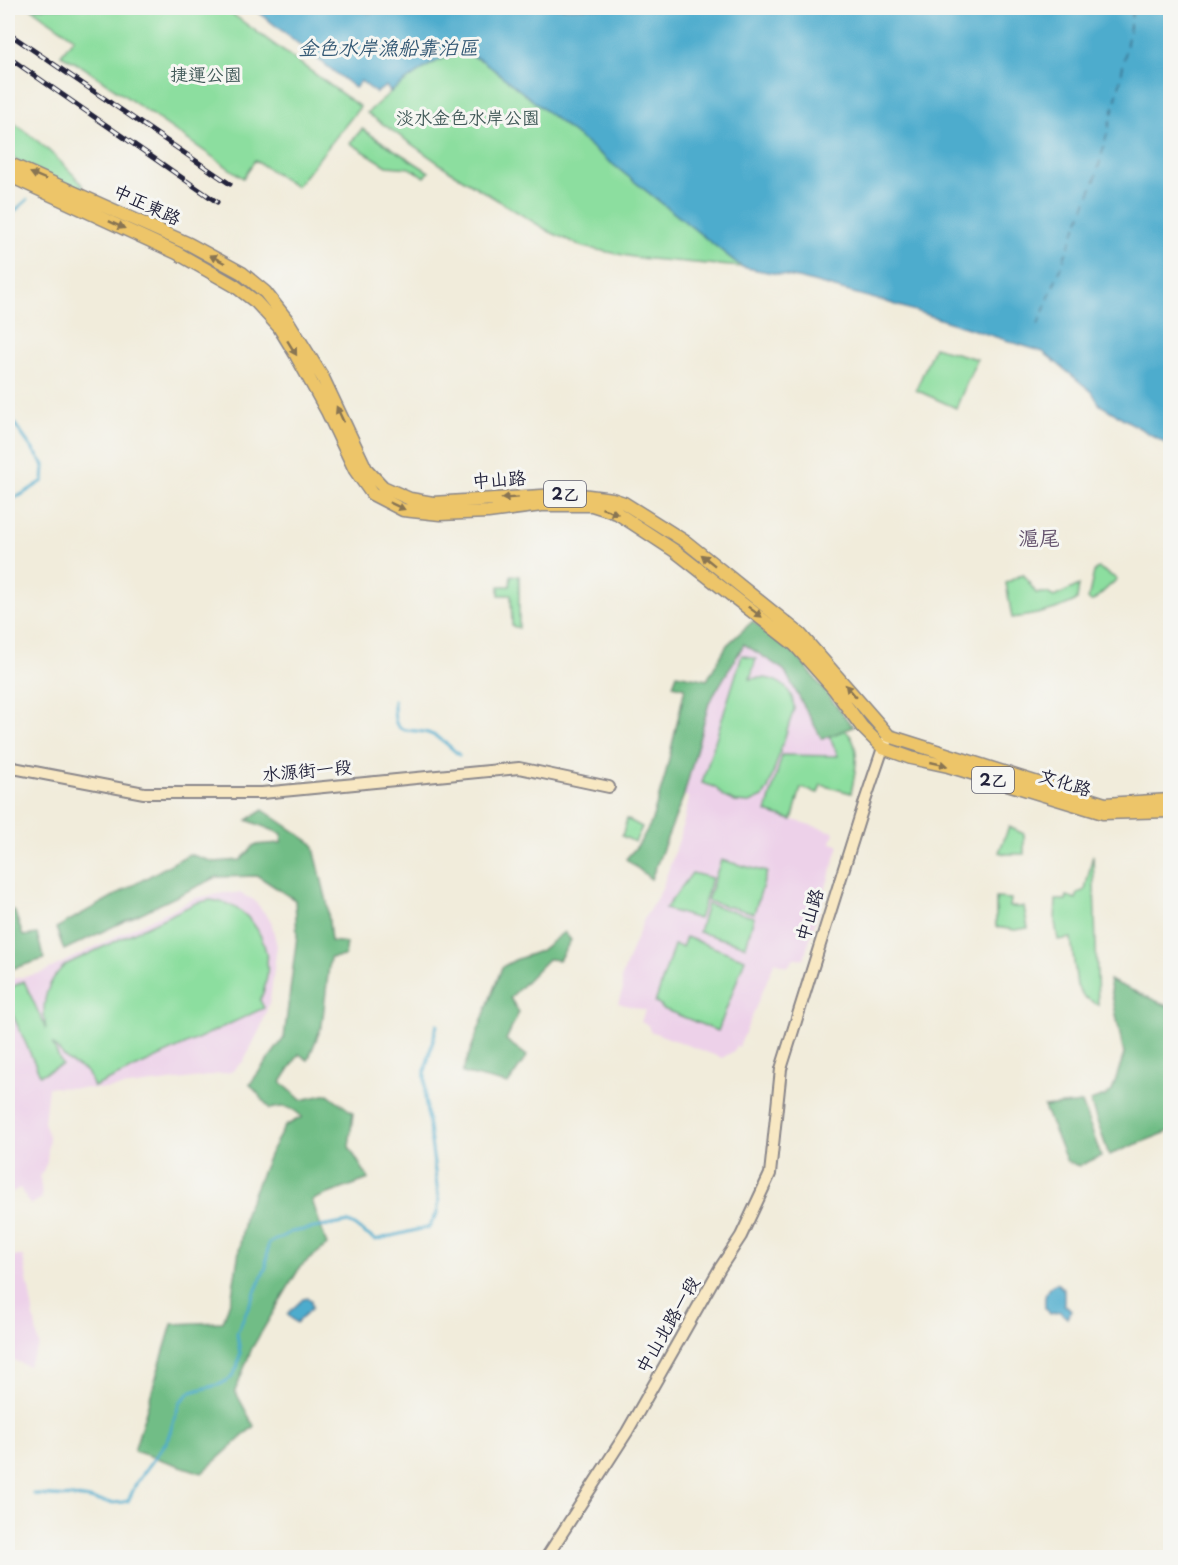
<svg xmlns="http://www.w3.org/2000/svg" width="1178" height="1565" font-family="'Playpen Sans','LXGW WenKai TC',sans-serif">
<style>
.built{fill:#edd1e9}
.green{fill:#8cde9f;stroke:#57806d;stroke-width:1.5}
.forest{fill:#71bd86;stroke:#4a7060;stroke-width:1.5}
.water{fill:#4eaccd;stroke:#386784;stroke-width:1.5}
.lines{fill:none;stroke-linecap:round;stroke-linejoin:round}
.stream{stroke:#4eaccd;stroke-width:3}
.ferry{stroke:#345975;stroke-width:1.5;stroke-dasharray:8 6;stroke-linecap:butt}
.secondary-casing{stroke:#8a878b;stroke-width:14}
.primary-casing{stroke:#8a878b;stroke-width:15}
.secondary{stroke:#f8e8c3;stroke-width:10}
.primary{stroke:#edc569;stroke-width:12}
.rail-casing{stroke:#22223b;stroke-width:5}
.rail{stroke:#f6f6f2;stroke-width:3;stroke-dasharray:9;stroke-linecap:butt}
.oneway{fill:#887452}
.labels{text-anchor:middle;stroke-width:6;stroke-linejoin:round;paint-order:stroke}
.shield{fill:#f6f6f2;stroke:#626272;stroke-width:1.5}
.shield-label{font-size:16px;font-weight:bold;fill:#22223b}
.park-label{font-size:18px;fill:#425a59;stroke:#f6f6f2}
.street-label{font-size:18px;fill:#22223b;stroke:#f6f6f2}
.water-label{font-size:20px;font-style:italic;fill:#345975;stroke:#f6f6f2}
.quarter-label{font-size:21px;fill:#64526d;stroke:#f6f6f2}
</style>
<rect width="100%" height="100%" fill="#f6f6f2"/>
<filter id="ink" filterUnits="userSpaceOnUse"><feTurbulence type="fractalNoise" baseFrequency=".0167" numOctaves="2"/><feDisplacementMap in="SourceGraphic" scale="12" xChannelSelector="R" yChannelSelector="G"/><feConvolveMatrix kernelMatrix="1 2 1 2 8 2 1 2 1" color-interpolation-filters="sRGB"/></filter>
<filter id="wash" filterUnits="userSpaceOnUse"><feTurbulence type="fractalNoise" baseFrequency=".008" numOctaves="4" result="noise"/><feDisplacementMap in="SourceGraphic" scale="24" xChannelSelector="R" yChannelSelector="G"/><feGaussianBlur stdDeviation="1.35" result="paint"/><feColorMatrix in="noise" values="0 0 0 0 0 0 0 0 0 0 0 0 0 0 0 0 0 1.4 0 .05"/><feComposite in="paint" operator="in"/></filter>
<g filter="url(#wash)">
<rect width="100%" height="100%" fill="#f1ecdb"/>
<path class="built" d="M744,644l40,26 37,69 8,-4 10,21 -57,-1 -16,57 68,20 -3,11 8,2 -35,113 -10,1 -7,8 -12,-6 -36,86 -3,-1 -2,5 -12,7 -72,-27 -2,-6 -7,-3 4,-12 -27,-7 5,-14 -2,-10 13,-35 11,-27 16,-26 20,-57 8,-36 -5,-3 25,-92z
M224,893h15l15,7 17,21 6,25 -7,54 -9,27 -17,34 -13,11 -30,5 -96,12 -57,-2 -4,35 5,15 -2,25 -7,15 2,21 -12,7 -10,-17 -12,6v-214l33,-7 154,-75z
M8,1256h15l16,89 -11,21 -20,-8z"/>
<path class="green" d="M31,8h193l136,99 -64,80 -41,-27 -12,18 -160,-111 -22,-12 13,-17z
M457,54l13,1 13,6 259,206 -104,-9 -55,-11 -33,-15 -97,-59 -86,-60c25,-23 56,-50 90,-59z
M8,119c30,20 51,40 75,66v4l-8,-1 -67,-32z
M362,129l67,43 -4,5 -15,-9 -23,-2 -37,-23z
M934,347l43,12 -21,49 -40,-18z
M1099,568l18,11 -24,22h-3l-2,-2 6,-27 2,-3z
M1023,574l13,19h11l7,4 25,-12 -2,15c-22,11 -41,15 -65,18l-6,-35z
M511,575l8,1v52l-7,-2 -1,-31h-12v-9h11z
M742,655l14,4 -6,20c22,-4 43,5 44,30l-26,80 -5,8 -13,6 -15,-1 -11,-5 -9,-10 -13,-4z
M845,730c18,15 10,43 6,63l-30,-8 -3,8 -17,-5 -9,32 -26,-8 16,-57 56,1 -9,-21z
M627,819l15,8 -7,15 -13,-6z
M1009,827l15,7v20h-19l-6,-2z
M1093,855l5,150 -14,-8 -7,-11 -6,-48 -13,2 -3,-18 1,-22h10l1,-4 9,3 2,-6 7,-3z
M721,860l46,12 -13,41 -47,-12z
M692,873l20,5 -13,41 -34,-10z
M996,898l15,1 -1,8h14l4,21 -13,2 -19,-3z
M210,900c49,4 70,60 50,100l4,8 -170,79 -7,-15 -19,-11 -16,-18 10,22 -22,10 -32,-71v-15l16,-8 22,48c-5,-24 0,-47 19,-64l131,-62z
M707,904l47,13 -8,29 -47,-14z
M686,937l59,22 -27,72 -57,-23 1,-2 -7,-3 19,-58 8,2z"/>
<path class="forest" d="M753,621l46,37 54,69 -31,12 -38,-69 -40,-26 -35,59 -25,92 -33,84 -25,-20 13,-15 12,-21 14,-47 20,-88 -12,-3 4,-11 30,6 20,-35z
M263,810l50,34 14,58 4,39 16,2 -2,13 -15,2 -8,67 -14,35 -9,-6 -18,28 20,18 27,-6 25,19 -4,34 20,32 -57,21 15,45 -27,22 -48,81 -17,43 19,35 -52,47 -68,-22 38,-127 51,-2 9,-27 13,-82 25,-60 15,-27 17,-9c-11,-11 -18,-12 -32,-8l-20,-25 34,-46 13,-102 -2,-36 -37,-24 -41,1 -153,73 -8,-22 133,-74 25,8 27,-2 13,-15 27,-2 1,-9 -35,-14z
M8,910h6l9,26 14,-2 7,25 -36,11z
M564,932l7,8 -12,20 -11,-1 -38,39 9,14 -13,28 21,16 -19,28 -46,-11 40,-106 13,-7 25,-9z
M1109,980l61,27v124l-61,24 -19,-54 15,-5 7,-5 12,-37z
M1082,1103l19,53 -22,10 -12,-4 -23,-55z"/>
<path class="water" d="M253,8h106l10,5 14,-2 3,-3h784v438l-70,-41 -8,-13 -49,-40 -153,-49 -88,-24 -60,-12 -259,-206c-8,-4 -17,-8 -27,-7 -20,3 -49,27 -66,38l-4,-6 -10,7 -15,-12 -6,7z
M1057,1283l7,7v15l3,1 4,4 -4,8 -7,-6 -10,2 -5,-6c-1,-11 0,-21 12,-25z
M308,1298l3,2 1,8 -16,15 -9,-9 16,-15z"/>
<g class="lines">
<path class="stream" d="M8,217l19,-17
M8,415l36,50 -1,16 -22,14 -13,5
M394,701c-1,39 10,25 34,32 13,4 22,14 31,22
M34,1494c15,3 28,2 43,3 18,2 33,9 51,4l9,-19 30,-41 13,-39 11,-10 30,-8 10,-6 6,-10 3,-14 -3,-21 29,-66 2,-23 23,-12 58,-10 26,18 54,-13 8,-14 2,-12 -14,-103v-27l12,-46"/>
<path class="ferry" d="M1038,325l58,-148 24,-94 13,-75"/>
</g>
</g>
<g filter="url(#ink)">
<g class="lines">
<g class="secondary-casing">
<path id="secondary" d="M8,767l136,26h118l257,-25 90,19
M546,1558l81,-126 93,-164 21,-32 29,-62 11,-105 84,-268 18,-53 6,-12"/>
</g>
<g class="primary-casing">
<path id="primary" d="M8,163l181,81 53,29 23,19 22,28 36,58 43,91 17,18 27,12 23,4 140,-9 39,5 12,4 62,39 114,92 89,102 216,68 65,-4
M8,175l169,78 58,33 21,16 23,25 17,28 31,56 28,59 17,24 31,16 37,4 48,-2 54,-7h50l25,8 58,38 120,94 39,44 28,38 21,21 28,10 37,8 155,47 67,-2"/>
</g>
<use href="#secondary" class="secondary"/>
<use href="#primary" class="primary"/>
<g class="rail-casing">
<path id="rail" d="M8,33l222,151
M8,57l209,145"/>
</g>
<use href="#rail" class="rail"/>
</g>
<defs><path id="oneway-solid" d="M-6-.8H1V-3.2L6.5 0L1 3.2V.8H-6Z" transform="scale(1.5)"/></defs>
<g class="oneway">
<use href="#oneway-solid" transform="translate(38 176) rotate(-157)"/>
<use href="#oneway-solid" transform="translate(117 225) rotate(25)"/>
<use href="#oneway-solid" transform="translate(217 259) rotate(-152)"/>
<use href="#oneway-solid" transform="translate(292 348) rotate(58)"/>
<use href="#oneway-solid" transform="translate(340 414) rotate(-115)"/>
<use href="#oneway-solid" transform="translate(510 498) rotate(176)"/>
<use href="#oneway-solid" transform="translate(397 506) rotate(25)"/>
<use href="#oneway-solid" transform="translate(610 511) rotate(19)"/>
<use href="#oneway-solid" transform="translate(708 560) rotate(-141)"/>
<use href="#oneway-solid" transform="translate(755 612) rotate(37)"/>
<use href="#oneway-solid" transform="translate(851 691) rotate(-131)"/>
<use href="#oneway-solid" transform="translate(939 764) rotate(13)"/>
</g>
</g>
<g class="labels">
<g class="shield">
<rect x="544" y="481" width="42" height="26" rx="4.5"/>
<rect x="972" y="767" width="42" height="26" rx="4.5"/>
</g>
<g class="shield-label">
<text x="565" y="500">2乙</text>
<text x="993" y="786">2乙</text>
</g>
<g class="park-label">
<text x="206" y="81">捷運公園</text>
<text x="468" y="124">淡水金色水岸公園</text>
</g>
<g class="street-label">
<text transform="translate(147 205) rotate(25)" y="6">中正東路</text>
<text transform="translate(499 480) rotate(-4)" y="6">中山路</text>
<text transform="translate(307 771) rotate(-5)" y="6">水源街一段</text>
<text transform="translate(1065 783) rotate(17)" y="6">文化路</text>
<text transform="translate(810 915) rotate(-73)" y="6">中山路</text>
<text transform="translate(668 1325) rotate(-60)" y="6">中山北路一段</text>
</g>
<g class="water-label">
<text x="388" y="55">金色水岸漁船靠泊區</text>
</g>
<g class="quarter-label">
<text x="1039" y="546">滬尾</text>
</g>
</g>
<rect width="1178" height="1565" fill="none" stroke="#f6f6f2" stroke-width="30"/>
</svg>
